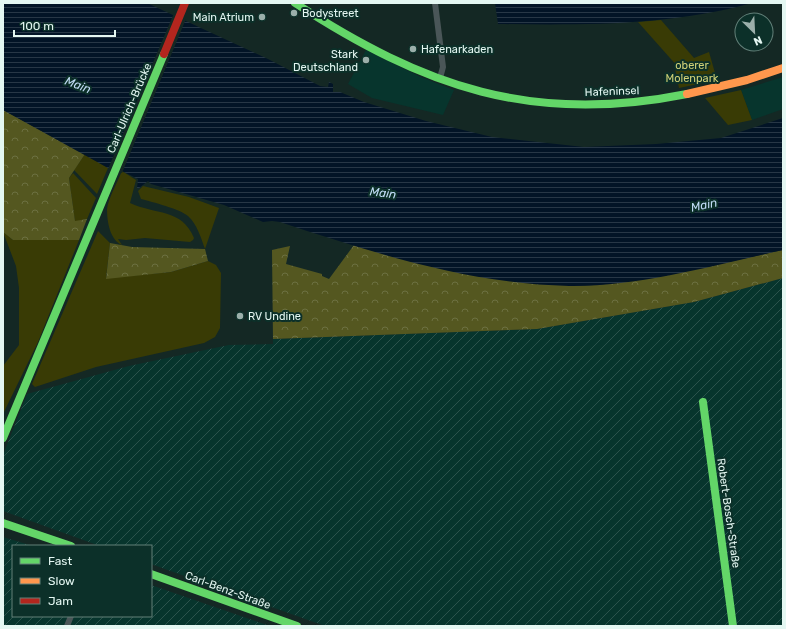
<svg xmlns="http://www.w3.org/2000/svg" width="786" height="629" font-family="Rubik,sans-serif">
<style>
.built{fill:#07352d}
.industrial{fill:url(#industrial-furrows)}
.green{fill:#393b05}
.forest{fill:url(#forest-crowns)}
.water{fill:url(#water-rules)}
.pier{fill:#142824}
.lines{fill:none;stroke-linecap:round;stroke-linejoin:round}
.street{stroke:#4a5658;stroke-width:6}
.fast{stroke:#63d668;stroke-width:8}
.slow{stroke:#ff974d;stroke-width:8}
.jam{stroke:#b3261e;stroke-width:8}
.poi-dot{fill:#9bafaa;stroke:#0c3029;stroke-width:1.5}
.labels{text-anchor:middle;stroke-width:4;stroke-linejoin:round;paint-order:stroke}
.poi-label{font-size:11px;fill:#e4f7f2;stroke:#0c3029;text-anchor:start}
.park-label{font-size:11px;fill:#d0d177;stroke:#0c3029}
.street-label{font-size:11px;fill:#e4f7f2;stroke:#0c3029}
.water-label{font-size:12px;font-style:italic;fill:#c2ddf6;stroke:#0c3029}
</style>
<defs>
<pattern id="industrial-furrows" width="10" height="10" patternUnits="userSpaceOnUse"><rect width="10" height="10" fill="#07352d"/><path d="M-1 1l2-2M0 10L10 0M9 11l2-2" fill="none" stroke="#2b534c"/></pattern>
<pattern id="forest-crowns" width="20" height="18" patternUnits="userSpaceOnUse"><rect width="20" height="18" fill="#545720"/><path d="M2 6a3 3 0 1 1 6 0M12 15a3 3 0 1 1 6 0" fill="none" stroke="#6c7041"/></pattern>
<pattern id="water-rules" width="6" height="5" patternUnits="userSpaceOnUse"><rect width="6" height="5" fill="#021426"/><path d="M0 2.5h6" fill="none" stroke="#273746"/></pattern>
</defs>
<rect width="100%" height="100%" fill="#142824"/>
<path class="built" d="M366,50l55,27 33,13 -11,25 -71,-17 -24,-14z
M783,77v32l-31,11 -11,-30z"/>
<path class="industrial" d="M783,278v348h-458l-174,-62v-18h-51l-97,-35v-56l24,-61 102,-28 100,-21 44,-1v-5l264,-10 157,-27z
M3,537l30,9h-20v70h138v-31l119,41h-267z"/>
<path class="green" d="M661,20l33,38 15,-6 8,28 -38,8 -4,-20 3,-1 -40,-45z
M741,90l11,30 -24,5 -23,-27z
M85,154l23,14 -11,26 -23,-24z
M122,171l14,9 -6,23c25,12 52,5 64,35l-1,2 -3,2 -45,-4 -19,2 -8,-1 4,6c-12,-5 -15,-23 -15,-36 1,-10 11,-28 15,-38z
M73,173l23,25 -9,21 -12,3 -6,-44z
M143,186l46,11 30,11 -14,41c-4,-11 -8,-25 -17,-33 -8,-7 -36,-14 -47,-17l-3,-8z
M98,231l12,12 -4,35 65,-6 37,-11 8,4 5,8 -1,55 -5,9 -11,6 -108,24 -61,20 -3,-3z
M3,232l10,8h66l-41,102 -35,72v-48l16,-21v-57l-3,-22z"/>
<path class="forest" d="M3,110l82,44 -16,24 6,43 12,-2 -8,21h-66l-10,-8z
M110,243l22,4 73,2 3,12 -37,11 -65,7z
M354,245c70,21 140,37 214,40 31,2 63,-4 93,-10 41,-7 81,-16 122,-25v28l-89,24 -157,27 -264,10 -1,-89 18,-4 -4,18 36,10v2l7,3z"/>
<path class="water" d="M3,3h144l121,56 52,27 8,1 1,-5 4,2v8h7l24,10 62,19 66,16 92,10 72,-3 65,-6 62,-20v132c-68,15 -145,37 -214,36 -100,-2 -195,-33 -289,-64l-8,-1 -9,1 -39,-17 -73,-21 -3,-3 -9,7h-2l1,-9 -16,-8 -14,-3 -105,-58z
M495,3h257c-83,23 -169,22 -254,21z"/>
<path class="pier" d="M174,13l12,6 -64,154 -14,-4z"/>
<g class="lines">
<path class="street" d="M435,3l8,64 -3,11
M67,626l4,-10"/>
<path class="fast" d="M295,3c129,84 237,122 392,91
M703,402l30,224
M3,438l161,-384
M3,523l68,23
M151,574l146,52"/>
<path class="slow" d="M687,94l60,-14 36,-12"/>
<path class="jam" d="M164,54l21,-51"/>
</g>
<g class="poi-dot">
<circle cx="294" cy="13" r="4"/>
<circle cx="262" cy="17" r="4"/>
<circle cx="413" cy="49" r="4"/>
<circle cx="366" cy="60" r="4"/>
<circle cx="240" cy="316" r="4"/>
</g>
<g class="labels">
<g class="poi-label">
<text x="302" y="17">Bodystreet</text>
<text x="254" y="21" text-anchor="end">Main Atrium</text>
<text x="421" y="53">Hafenarkaden</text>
<text x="358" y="58" text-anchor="end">Stark<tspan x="358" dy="13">Deutschland</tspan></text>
<text x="248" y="320">RV Undine</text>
</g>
<g class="park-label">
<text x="692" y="69">oberer<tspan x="692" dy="13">Molenpark</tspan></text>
</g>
<g class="street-label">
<text transform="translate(612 91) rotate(-2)" y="4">Hafeninsel</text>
<text transform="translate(129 108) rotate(-67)" y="4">Carl-Ulrich-Brücke</text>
<text transform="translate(729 513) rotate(82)" y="4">Robert-Bosch-Straße</text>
<text transform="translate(228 590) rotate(20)" y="4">Carl-Benz-Straße</text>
</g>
<g class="water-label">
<text transform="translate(78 85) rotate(21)" y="4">Main</text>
<text transform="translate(383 193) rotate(7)" y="4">Main</text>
<text transform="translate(704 205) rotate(-12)" y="4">Main</text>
</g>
</g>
<rect width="786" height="629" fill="none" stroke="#e4f7f2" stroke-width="8"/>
<rect x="12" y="545" width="140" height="72" fill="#0c3029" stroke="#628079"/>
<rect x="20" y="558" width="20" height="6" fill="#63d668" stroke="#628079"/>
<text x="48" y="565" font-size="12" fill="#e4f7f2">Fast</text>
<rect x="20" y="578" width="20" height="6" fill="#ff974d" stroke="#628079"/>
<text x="48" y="585" font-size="12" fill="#e4f7f2">Slow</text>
<rect x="20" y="598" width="20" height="6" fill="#b3261e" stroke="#628079"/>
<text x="48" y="605" font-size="12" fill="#e4f7f2">Jam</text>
<g transform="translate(754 32) rotate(156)"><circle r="19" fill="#0c3029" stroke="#628079"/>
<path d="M0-3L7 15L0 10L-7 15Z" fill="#9bafaa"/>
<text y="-6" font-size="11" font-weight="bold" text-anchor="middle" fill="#e4f7f2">N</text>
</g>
<path d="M14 30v6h101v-6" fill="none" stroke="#e4f7f2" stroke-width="2"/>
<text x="20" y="30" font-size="12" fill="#e4f7f2" stroke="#0c3029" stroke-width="3" paint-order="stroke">100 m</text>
</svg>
